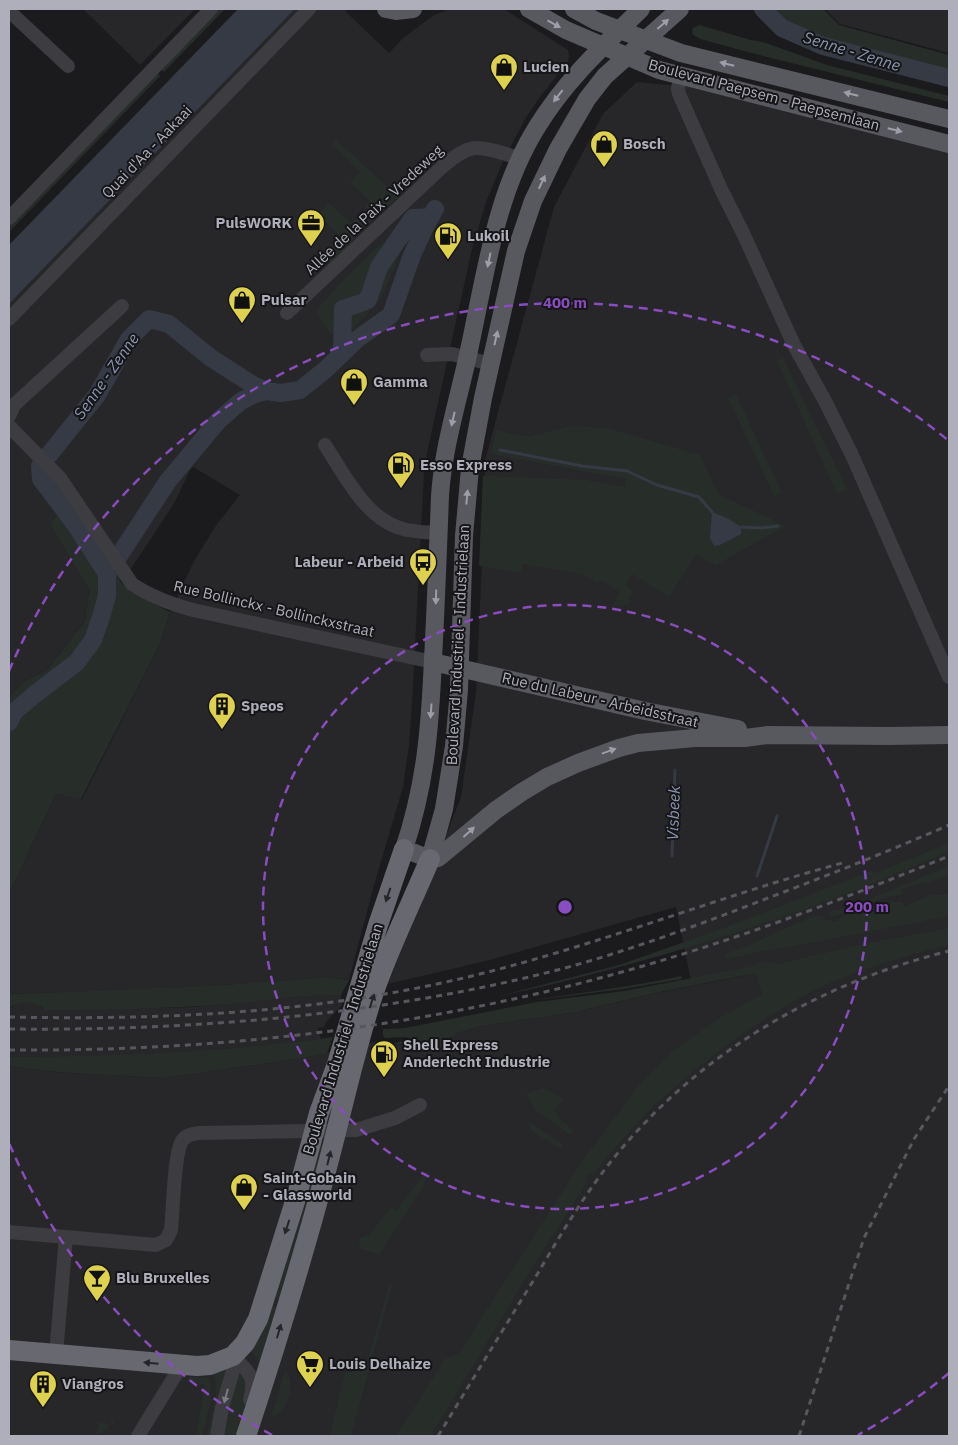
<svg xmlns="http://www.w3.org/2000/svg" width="958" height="1445" font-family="'IBM Plex Sans',sans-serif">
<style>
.built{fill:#272629}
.green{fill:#272e2a}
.water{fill:#353a44}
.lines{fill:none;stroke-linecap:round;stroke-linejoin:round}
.stream{stroke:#353a44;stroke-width:3}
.river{stroke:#353a44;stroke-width:18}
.minor{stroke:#3c3c41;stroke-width:14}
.major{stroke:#58585f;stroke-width:18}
.highway{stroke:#686871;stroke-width:20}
.rail{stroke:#57575d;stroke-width:3;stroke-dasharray:6 5;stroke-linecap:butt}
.oneway{fill:#9d9ea8}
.oneway2{fill:#262629}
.oneway3{fill:#7b7b84}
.ring{fill:none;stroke:#884dbe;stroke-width:2.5;stroke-dasharray:9 6}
.labels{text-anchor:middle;stroke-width:4;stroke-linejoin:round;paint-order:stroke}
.poi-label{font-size:15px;font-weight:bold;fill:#aeafba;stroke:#161517;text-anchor:start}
.street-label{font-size:15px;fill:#aeafba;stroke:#161517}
.water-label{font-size:16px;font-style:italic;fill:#8a95b1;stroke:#161517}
.centre{fill:#884dbe;stroke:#161517;stroke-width:2.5}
.ring-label{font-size:15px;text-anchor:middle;font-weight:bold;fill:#884dbe;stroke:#161517;stroke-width:4;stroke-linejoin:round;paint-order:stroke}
</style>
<rect width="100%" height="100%" fill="#1b1a1c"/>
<path class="built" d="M83,9h112l-55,56z
M295,9h48l46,44 14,-15 31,-23 16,-6h54l64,41 1,6 -1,6 -26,32 -15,22 -23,43 -18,43 -14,47 -44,199 -4,24 -12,232 -3,41 -6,42 -30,102 -24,91 -24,-3 -58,5 -125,8 -133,4v-100l47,-100 26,5 78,-155 10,-32 24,-51 23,-37 23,-29 -47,-28 -4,5 -14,30 -21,32 -22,33 -12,14 -27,-45 -43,-11 39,65 -4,31 -38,49 -23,11 -15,16v-393z
M825,9h124v44l-109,-29z
M637,82l52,5 260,64v1285h-940v-370l47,6 108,6 140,-20 74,-17 1,4 4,1 47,-4 20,-4 6,-5 25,-7 95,-14 80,-19 91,-18 -56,6 -15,-74 -186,53 -102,24 73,-187 15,-105 8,-174 1,-58 69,-253 49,-93z
M322,994l19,1 1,10 -16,17 -2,5 -6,1 3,11 -30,4 -98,9 -88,5h-96v-48l8,-6h20l7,7 72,-1 77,-2z"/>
<path class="green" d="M217,9h8l-61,63 -5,-4z
M776,9h47l16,16 110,30v16l-136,-34 -25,-15z
M699,25l52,15 15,3 61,22 122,31v6l-182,-45 -67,-18 -8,-5 1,-6z
M156,72l4,4 -151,156v-9z
M336,139l62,58 -20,18h-3l-10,-8 5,-6 -20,-19 10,-10 -29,-28z
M329,203l22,20 6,-5 8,7v3l-35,35 -9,-7 19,-20 -22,-21z
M406,222l5,5 -29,70 -35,39c-10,6 -24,-9 -28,-19 -1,-3 -1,-6 -1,-9 27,-31 56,-59 88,-86z
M783,358l64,131 -10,5 -60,-133z
M736,394l46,99 -8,3 -46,-98z
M571,426l36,2 93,27 18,39 68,32 -70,39 -20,-10 -27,42 -37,-23 -6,11 7,6 -4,6 2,4 -3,4 -15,1 7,-14 -20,-12 -2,3 -15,-9 -61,-10 -1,9 -42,-7 4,-90 104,4 38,7 1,-8 -135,-25 5,-24 31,7z
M67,502l26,34 27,45 11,11 39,20 -10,32 -79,155 -25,-5 -47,100v-197l15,-16 23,-11 38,-49 4,-31 -39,-65z
M949,843v9c-39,16 -79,33 -119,48 -109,40 -222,73 -335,97l124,-32 102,-36 150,-58 2,2 5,-1z
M949,866v9c-15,7 -31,8 -47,14v5l-14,3 -49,18 -9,1 -1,-2 3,-3 18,-4z
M949,893v23l-170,33c-18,1 -35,7 -52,10l-4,-2c5,-6 14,-6 21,-10 24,-10 46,-21 70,-31h7l4,4 11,1c13,-11 48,-19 66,-19l3,4 25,-11h13z
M949,928v17c-40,10 -81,21 -119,38 -27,12 -51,27 -76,43 -64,44 -113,87 -161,149l-4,-2 -3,6 2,2 -58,90 -99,165h-35l49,-77 14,-6 121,-189 56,-75 37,-38 48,-34 41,-23 -6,-21 -101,20 -79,19 -95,14 -24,7 -7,5 -20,4 -42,3 19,-5v-3l-22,1 -2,-3v-6l22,-1 132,-26 87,-11 131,-25 -1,-2 13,-2 11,2 86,-20z
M681,976l1,3 -59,10 -87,11 -27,5c57,-12 115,-16 172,-29z
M325,977l24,3 -8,15c-38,-1 -76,6 -114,9 -61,5 -122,6 -183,6l-1,-2c-10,-7 -27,-7 -34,1v-15c105,-4 211,-7 316,-17z
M333,1037l-6,16 -23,5 -140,20 -108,-6 -47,-6v-9c108,0 216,-5 324,-20z
M544,1088l20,11 -10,11 5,5 -1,2 15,13 -3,5 -36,-26 -8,-16z
M530,1122l33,22 -2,5 -27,-16 -7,-9z
M321,1145l4,1 -42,150 -4,3 -5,-2 41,-150z
M426,1172l3,2 -9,18 -41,63 -20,-7 1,-10 9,-3 22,-28 5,3z
M390,1281l2,4 -41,151h-24l3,-1 15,-63 20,-2z
M270,1306l6,1 3,3 -15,55 -16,-17z
M227,1367l-14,69h-6l9,-41 -2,-24z
M237,1370c21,15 6,46 -1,66h-13z
M285,1370c12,12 3,44 -14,47z
M188,1377l20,1c8,16 -2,41 -6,58h-6l9,-51 -19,-4z
M112,1419l4,2c-8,4 -10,13 -20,13l3,-12 11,3z"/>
<path class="water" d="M238,9h57l-286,295v-59z
M712,512l15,6 14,9v7l-21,11 -6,1 -4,-8z"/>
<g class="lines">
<path class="stream" d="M500,450l82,16 45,5 30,14 42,12 13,15
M741,527l21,1 16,-2
M672,856l3,-86
M757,876l20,-60"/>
<path class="river" d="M763,9l19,19 41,18 126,32
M342,354l1,-45 15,-5 10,-4 11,-33 34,-49 17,-1
M107,574l-32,-50 -34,-45 -1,-13 57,-71 32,-56 20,-20 20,5 42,34 42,27 13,6
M9,722l5,-10 20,-17 43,-33 16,-22 8,-23 6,-21v-22l61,-93 50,-60 23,-20 14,-7 11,-3 15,2 19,-3 25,-20 31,-30 35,-25 21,-60 13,-28 10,-18"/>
<path class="minor" d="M9,11l59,55
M681,76l-3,12 1,6 42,95 22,44 51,112 31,56 27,54 97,222
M9,218l202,-209
M287,313l154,-145c9,-8 21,-18 33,-20 14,-1 33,6 46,11
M9,319l300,-310
M427,355l25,-1 39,10
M9,416l5,-11 108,-99
M9,426l51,52 72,106c19,13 39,20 61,26l240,52
M325,445c21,32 42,77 82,85 11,2 21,3 32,3
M9,1232l147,13 10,-5 5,-10c2,-18 3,-77 11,-89 4,-6 10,-7 17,-8l157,-3 39,-12 25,-13
M56,1354l10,-117
M233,1356c15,16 24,20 17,44
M138,1436l43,-70
M217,1436l5,-28 12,-41 -1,-11"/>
<path class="major" d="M386,9l10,2 17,-2
M529,9l37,21 93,40 290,74
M574,9l22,12 85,32 268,66
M641,9c-38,37 -76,72 -104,118 -42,67 -52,151 -69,228 -10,46 -25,93 -28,141 -2,54 -4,108 -7,163 -3,68 -7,124 -29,190l26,10 8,-1 58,-48 26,-18 25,-15 31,-14 41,-15 19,-5 57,-5h50l23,-3 121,1 60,-1
M433,662l212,49 93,18
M430,859l14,-50 10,-63 5,-56 5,-154 6,-68 13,-70 33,-147 17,-50 25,-52 29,-50 18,-23 75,-67"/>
<path class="highway" d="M9,1350l188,16 13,-1 23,-9 12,-13 13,-24 39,-124 22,-82 18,-49 41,-139 26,-76
M246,1436c29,-87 56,-176 80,-265 16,-59 28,-118 47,-176 16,-47 38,-91 57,-136"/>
<path class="rail" d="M9,1017c146,3 293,-3 437,-35 136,-30 266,-84 400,-120
M9,1029c184,2 377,-14 556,-61 69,-19 136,-44 203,-70 61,-23 121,-47 181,-73
M9,1050c213,2 428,-24 634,-84 104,-30 205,-69 306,-110
M438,1436c32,-52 64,-105 97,-158 23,-39 46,-78 74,-114 86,-109 207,-180 340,-213
M799,1436l65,-198 50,-99 35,-53"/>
</g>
<defs><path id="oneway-solid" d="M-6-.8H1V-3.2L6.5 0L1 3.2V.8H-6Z" transform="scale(1.25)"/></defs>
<g class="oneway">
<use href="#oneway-solid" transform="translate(554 24) rotate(29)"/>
<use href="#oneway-solid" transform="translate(663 24) rotate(-41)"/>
<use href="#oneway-solid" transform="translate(727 64) rotate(-166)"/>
<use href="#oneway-solid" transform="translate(851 94) rotate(-166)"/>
<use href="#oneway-solid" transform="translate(558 96) rotate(128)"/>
<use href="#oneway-solid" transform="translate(895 130) rotate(14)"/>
<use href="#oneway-solid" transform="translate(542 182) rotate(-65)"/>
<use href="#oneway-solid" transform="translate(489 260) rotate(102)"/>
<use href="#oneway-solid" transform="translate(496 338) rotate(-77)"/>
<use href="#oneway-solid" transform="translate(453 419) rotate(103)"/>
<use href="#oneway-solid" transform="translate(467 497) rotate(-85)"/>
<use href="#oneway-solid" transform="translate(436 597) rotate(92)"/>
<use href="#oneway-solid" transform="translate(431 711) rotate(94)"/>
<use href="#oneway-solid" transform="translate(609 751) rotate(-20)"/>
<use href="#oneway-solid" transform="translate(469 832) rotate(-42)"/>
</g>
<g class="oneway2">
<use href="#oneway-solid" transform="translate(388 895) rotate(109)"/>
<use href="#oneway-solid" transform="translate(372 1001) rotate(-72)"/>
<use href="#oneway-solid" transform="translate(329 1158) rotate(-76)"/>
<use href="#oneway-solid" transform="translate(287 1227) rotate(108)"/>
<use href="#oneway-solid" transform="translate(279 1331) rotate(-74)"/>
<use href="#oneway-solid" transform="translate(151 1363) rotate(-175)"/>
</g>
<use class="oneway3" href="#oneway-solid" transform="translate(226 1396) rotate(105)"/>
<g class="ring">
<circle cx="565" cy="907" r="302"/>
<path d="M949 1373A604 604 0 0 1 858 1435M272 1435A604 604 0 0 1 9 1143M9 671A604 604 0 0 1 949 441"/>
</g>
<defs>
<g id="shop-pin" transform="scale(1.4375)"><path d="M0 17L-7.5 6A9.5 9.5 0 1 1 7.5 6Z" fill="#ded150" stroke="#161517"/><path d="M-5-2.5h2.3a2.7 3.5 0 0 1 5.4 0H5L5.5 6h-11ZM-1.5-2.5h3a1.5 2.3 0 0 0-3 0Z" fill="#111"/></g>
<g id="office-pin" transform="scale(1.4375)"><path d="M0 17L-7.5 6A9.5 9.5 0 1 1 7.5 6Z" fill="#ded150" stroke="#161517"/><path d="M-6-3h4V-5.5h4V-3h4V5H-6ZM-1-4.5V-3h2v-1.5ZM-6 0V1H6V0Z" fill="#111"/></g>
<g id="fuel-pin" transform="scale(1.4375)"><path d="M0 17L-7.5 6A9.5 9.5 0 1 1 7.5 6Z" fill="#ded150" stroke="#161517"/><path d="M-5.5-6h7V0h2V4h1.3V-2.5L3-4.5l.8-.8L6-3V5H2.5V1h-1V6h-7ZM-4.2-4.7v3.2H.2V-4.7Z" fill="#111"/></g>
<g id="bus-pin" transform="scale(1.4375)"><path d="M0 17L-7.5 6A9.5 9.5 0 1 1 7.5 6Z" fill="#ded150" stroke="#161517"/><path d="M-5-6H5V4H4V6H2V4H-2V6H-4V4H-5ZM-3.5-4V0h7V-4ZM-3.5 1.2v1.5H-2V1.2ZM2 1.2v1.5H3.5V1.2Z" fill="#111"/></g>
<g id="building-pin" transform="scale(1.4375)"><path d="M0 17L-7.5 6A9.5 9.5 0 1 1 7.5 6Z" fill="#ded150" stroke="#161517"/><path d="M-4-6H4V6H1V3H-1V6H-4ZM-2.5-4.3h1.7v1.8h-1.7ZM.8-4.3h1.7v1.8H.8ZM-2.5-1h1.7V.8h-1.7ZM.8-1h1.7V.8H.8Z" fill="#111"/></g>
<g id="bar-pin" transform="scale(1.4375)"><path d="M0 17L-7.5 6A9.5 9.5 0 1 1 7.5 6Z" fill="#ded150" stroke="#161517"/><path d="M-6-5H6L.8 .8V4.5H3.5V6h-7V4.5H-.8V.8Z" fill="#111"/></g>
<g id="supermarket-pin" transform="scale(1.4375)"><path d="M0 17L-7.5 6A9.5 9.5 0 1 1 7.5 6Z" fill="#ded150" stroke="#161517"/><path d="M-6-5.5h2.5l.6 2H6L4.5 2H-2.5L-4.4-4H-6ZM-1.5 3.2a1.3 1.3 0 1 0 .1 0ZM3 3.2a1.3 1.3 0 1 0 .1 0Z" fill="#111"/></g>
</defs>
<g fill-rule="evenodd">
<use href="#shop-pin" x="504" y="67"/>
<use href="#shop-pin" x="604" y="144"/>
<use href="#office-pin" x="311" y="223"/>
<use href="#fuel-pin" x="448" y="236"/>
<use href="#shop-pin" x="242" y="300"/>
<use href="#shop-pin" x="354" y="382"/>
<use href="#fuel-pin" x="401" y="465"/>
<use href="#bus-pin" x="423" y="562"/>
<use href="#building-pin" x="222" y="706"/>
<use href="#fuel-pin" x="384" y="1054"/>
<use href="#shop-pin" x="244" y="1187"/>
<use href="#bar-pin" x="97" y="1278"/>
<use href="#supermarket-pin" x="310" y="1364"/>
<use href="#building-pin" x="43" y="1384"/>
</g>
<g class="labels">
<g class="poi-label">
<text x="523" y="72">Lucien</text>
<text x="623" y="149">Bosch</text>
<text x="292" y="228" text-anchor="end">PulsWORK</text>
<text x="467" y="241">Lukoil</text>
<text x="261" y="305">Pulsar</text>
<text x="373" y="387">Gamma</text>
<text x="420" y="470">Esso Express</text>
<text x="404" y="567" text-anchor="end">Labeur - Arbeid</text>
<text x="241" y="711">Speos</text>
<text x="403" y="1050">Shell Express<tspan x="403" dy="17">Anderlecht Industrie</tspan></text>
<text x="263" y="1183">Saint-Gobain<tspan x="263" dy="17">- Glassworld</tspan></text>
<text x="116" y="1283">Blu Bruxelles</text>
<text x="329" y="1369">Louis Delhaize</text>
<text x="62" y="1389">Viangros</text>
</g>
<g class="street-label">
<text transform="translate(764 95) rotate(15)" y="5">Boulevard Paepsem - Paepsemlaan</text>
<text transform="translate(147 152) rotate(-46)" y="5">Quai d'Aa - Aakaai</text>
<text transform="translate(374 210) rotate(-43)" y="5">Allée de la Paix - Vredeweg</text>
<text transform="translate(274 609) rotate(13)" y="5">Rue Bollinckx - Bollinckxstraat</text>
<text transform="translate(458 645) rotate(-87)" y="5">Boulevard Industriel - Industrielaan</text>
<text transform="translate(600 700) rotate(13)" y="5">Rue du Labeur - Arbeidsstraat</text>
<text transform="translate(343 1039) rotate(-73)" y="5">Boulevard Industriel - Industrielaan</text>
</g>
<g class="water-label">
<text transform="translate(852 51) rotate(17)" y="6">Senne - Zenne</text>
<text transform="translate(106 376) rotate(-55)" y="6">Senne - Zenne</text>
<text transform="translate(673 813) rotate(-88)" y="6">Visbeek</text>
</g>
</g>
<circle cx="565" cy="907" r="8" class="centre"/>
<g class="ring-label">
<text x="565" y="308">400 m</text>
<text x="867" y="912">200 m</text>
</g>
<rect width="958" height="1445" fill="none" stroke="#aeafba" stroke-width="20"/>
</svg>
